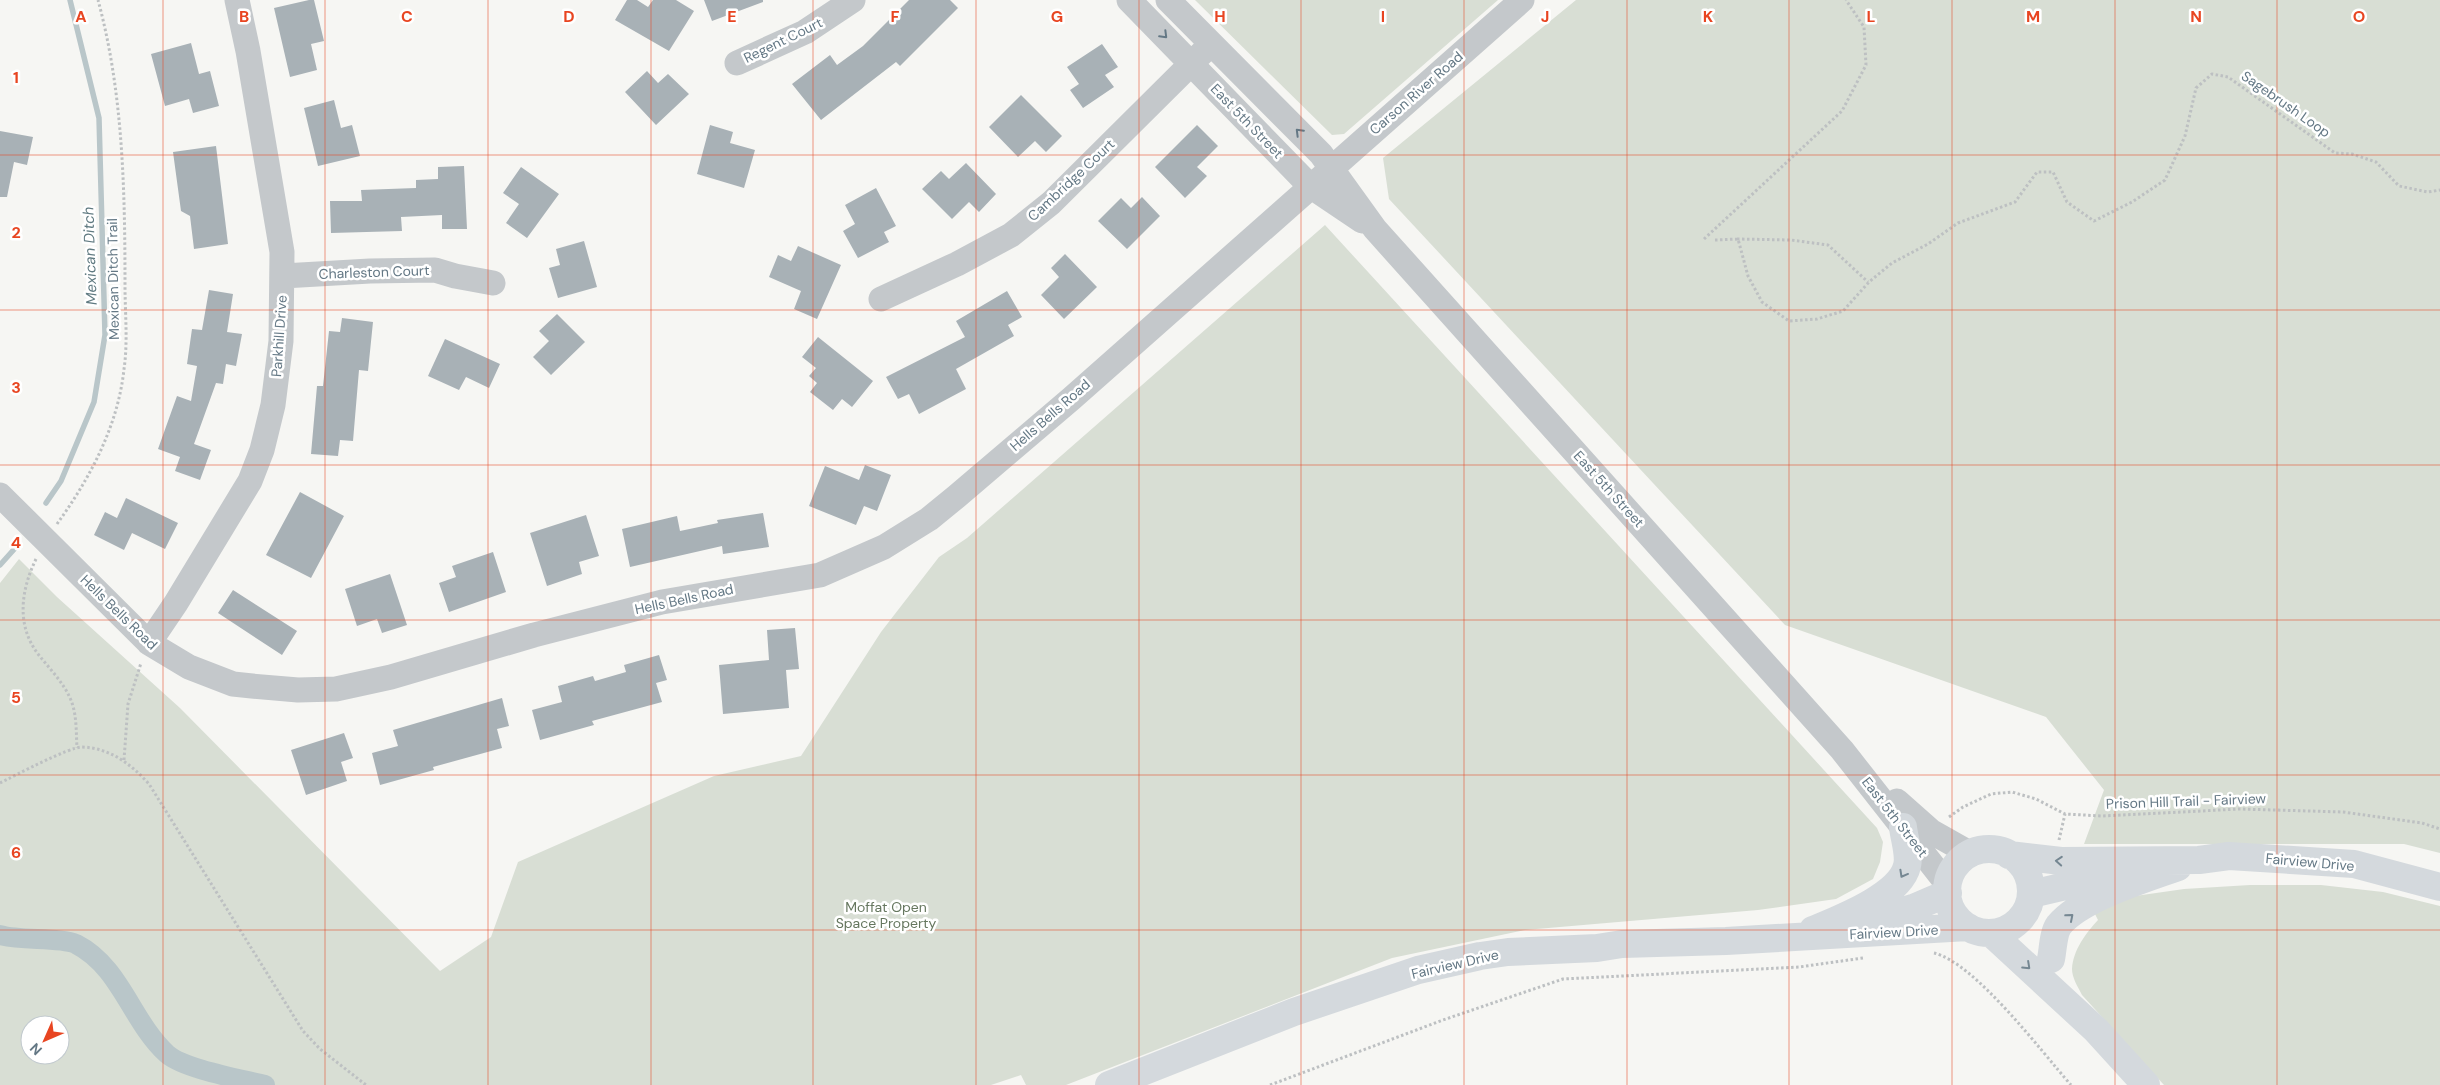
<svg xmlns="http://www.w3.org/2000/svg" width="2440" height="1085" font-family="'DM Sans',sans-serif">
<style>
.green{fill:#d8ded4;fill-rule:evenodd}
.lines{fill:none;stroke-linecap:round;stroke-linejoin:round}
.stream{stroke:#b9c6c9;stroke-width:5.5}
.canal{stroke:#b9c6c9;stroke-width:20}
.building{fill:#a8b1b6}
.path{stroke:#bdc0c2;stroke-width:3;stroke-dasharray:2.5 2.5;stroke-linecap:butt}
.minor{stroke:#c4c8cb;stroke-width:25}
.major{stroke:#d4d9dd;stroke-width:28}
.oneway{stroke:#647885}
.oneway2{stroke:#758792}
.grid{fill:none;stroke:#e84521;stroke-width:1;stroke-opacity:0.55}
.labels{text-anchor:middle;stroke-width:5;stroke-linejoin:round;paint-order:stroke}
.street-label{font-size:14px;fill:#647885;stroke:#fff}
.park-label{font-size:14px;fill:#66775f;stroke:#fff}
.water-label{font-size:15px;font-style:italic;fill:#607a81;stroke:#fff}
.grid-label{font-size:16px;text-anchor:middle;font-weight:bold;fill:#e84521;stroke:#fff;stroke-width:5;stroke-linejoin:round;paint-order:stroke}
</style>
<rect width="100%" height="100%" fill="#f6f6f3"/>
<path class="green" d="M1195,0h303l-154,134 -12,1z
M1576,0h864v853l-36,-9h-320l20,-54 -58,-73 -261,-92 -396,-426 -6,-41z
M1325,225l552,603 6,14 -3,20 -7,17 -37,20 -78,11 -233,20 -133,28 -326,127h-40l-5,-10 -30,10h-991v-502l19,-24 38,38 123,111 260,263 51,-34 27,-75 196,-86 87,-20 80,-124 58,-75 28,-19zM30,1025h30v30h-30z
M2250,885h71l62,7 57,14v179h-276l-82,-90c-4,-8 -10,-17 -10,-26 1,-19 14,-36 26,-49l-5,-10 42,-14 49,-7z"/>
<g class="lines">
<path class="stream" d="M46,503l15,-22 33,-79 11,-67 -6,-217 -29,-118
M0,565l17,-19"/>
<path class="canal" d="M0,935c19,6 61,2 76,9 45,23 55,77 91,110 17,15 74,25 98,31"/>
</g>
<path class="building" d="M309,0h5l10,41 -13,3 6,26 -27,7 -16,-69z
M627,0h10l11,7 5,-7h23l18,11 -25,40 -54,-31z
M704,0h59v2l-51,19z
M909,0h41l8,8 -58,58 -4,-4 -75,58 -29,-36 38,-29 7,10 26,-19z
M191,43l8,31 11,-3 9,35 -26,7 -4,-14 -24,7 -14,-52z
M1102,44l16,23 -13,8 9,12 -31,21 -13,-18 9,-6 -12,-17z
M647,71l11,12 10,-9 21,20 -33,31 -31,-33z
M1021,95l41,41 -16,16 -11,-11 -17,16 -29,-30z
M334,100l7,28 11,-3 8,31 -42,10 -14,-58z
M710,125l23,7 -3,11 25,7 -11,38 -47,-14z
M1197,125l21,21 -21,21 10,9 -22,22 -30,-31z
M0,131l33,6 -6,28 -13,-3 -7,35h-7z
M216,146l12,98 -34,5 -4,-33 -9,-5 -8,-59z
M966,163l30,31 -17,18 -10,-10 -17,17 -30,-30 19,-18 8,8z
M464,166l3,63h-25v-14l-41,2 1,14 -71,2 -1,-32h32l-1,-11 55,-2v-8l22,-1v-12z
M521,167l38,27 -32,44 -21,-15 13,-19 -16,-11z
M876,188l20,38 -12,6 5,10 -31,16 -15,-27 12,-7 -10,-19z
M1142,197l18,19 -33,33 -29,-28 23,-23 10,10z
M584,241l13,46 -39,11 -9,-30 11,-3 -4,-16z
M798,246l43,19 -24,54 -23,-10 7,-18 -32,-14 9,-22 13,6z
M1065,254l32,33 -33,32 -23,-24 18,-18 -8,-9z
M209,290l24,4 -6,38 15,2 -6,32 -10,-2 -3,20 -7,-1 -22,61 17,6 -11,30 -25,-9 5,-14 -22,-8 19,-53 14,5 6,-35 -10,-2 5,-35 10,1z
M1007,291l15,26 -14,8 6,11 -58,33 10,20 -47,25 -10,-20 -11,5 -12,-22 79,-40 -9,-16z
M557,314l28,28 -34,33 -18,-18 16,-16 -10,-10z
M342,318l31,4 -5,49 -9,-1 -6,71 -13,-1 -2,16 -27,-2 6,-68h6l6,-55 11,1z
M818,337l55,44 -21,26 -10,-8 -9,11 -23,-18 7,-9 -8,-7 7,-8 -14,-11z
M445,339l55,25 -11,24 -23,-11 -7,13 -31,-14z
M865,465l26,10 -14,36 -13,-5 -8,19 -47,-19 16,-40 34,14z
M300,492l44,24 -33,62 -45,-23z
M126,498l52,25 -13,26 -33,-16 -8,17 -30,-15 11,-23 12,6z
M763,513l6,34 -46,7 -1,-8 -92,21 -8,-38 55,-13 3,15 38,-8 -1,-3z
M586,515l13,41 -20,6 3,12 -35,12 -17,-53z
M493,552l13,40 -57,20 -10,-29 17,-6 -4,-11z
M390,574l17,51 -25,8 -5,-14 -20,7 -12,-37z
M233,590l64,41 -15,24 -64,-42z
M795,628l4,41 -13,1 3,38 -66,6 -4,-49 50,-5 -2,-30z
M659,655l8,25 -11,3 6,19 -70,19 2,4 -54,15 -8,-30 30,-8 -4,-16 35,-10 2,5 31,-9 -2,-7z
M502,698l7,28 -12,3 5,19 -69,19 1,3 -54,15 -8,-32 26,-7 -5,-16z
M344,733l9,25 -12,4 6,19 -41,14 -15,-45z"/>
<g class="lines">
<path class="path" d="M1704,239l138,-128 24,-46 -2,-38 -18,-27
M1737,239l54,1 37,5 40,37
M1715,240l23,-1 10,37 14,26 27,19 28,-2 26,-8 26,-29 23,-19 36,-19 30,-21 57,-21 22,-30h16l14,30 27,19 38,-19 33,-22 20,-44 11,-48 16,-14 16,3 107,76 17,1 24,8 23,24 29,6 12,-2
M57,524c33,-46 61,-98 67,-155 4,-27 1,-56 1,-83 0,-96 -2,-194 -27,-286
M36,559c-15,31 -20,66 2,95 11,14 25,28 32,44 7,15 6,33 7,50
M124,760l4,-56 13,-41
M0,783c16,-8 69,-36 82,-36 28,1 49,17 67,37l154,247 17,18 46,36
M1949,817l14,-10 28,-13 21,-2 24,7 29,15 37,2 138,-7 103,3 79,11 18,6
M2059,840l6,-26
M1934,953c41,10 107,98 137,132
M1270,1085l173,-65 120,-41 236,-12 64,-9"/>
<path class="minor" d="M1129,0l181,186 52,35
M1168,0l153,154 54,75 467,521 106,135
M737,63l68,-31 48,-32
M283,276l87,-5 65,-1 20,6 38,7
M881,299l76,-35 54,-29 40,-32 160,-159
M0,495l149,148 40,24 44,17 19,2 46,4 38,-1 55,-12 143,-42 128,-33 158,-27 64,-28 45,-28 27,-22 115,-98 451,-399
M149,643l27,-40 74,-122 12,-31 11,-45 8,-64 1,-89 -34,-201 -11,-51
M1897,801l35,31 39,22"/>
<path class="major" d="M1947 891a42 42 0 1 1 84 0a42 42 0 1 1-84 0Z
M2009,855l52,6 138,-1 30,-4 125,8 86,23
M2031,894l94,-22
M1860,924l53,-16 35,-15
M1813,930c26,-11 87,-34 94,-64 3,-11 -3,-28 -4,-39
M1991,933l105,97 50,55
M2051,959c2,-9 2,-26 8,-34 22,-27 86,-46 119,-58
M1109,1085l185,-73 124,-42 62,-14 28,-4 89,-4 25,-4 104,-3 242,-14"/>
</g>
<defs><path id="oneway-chevron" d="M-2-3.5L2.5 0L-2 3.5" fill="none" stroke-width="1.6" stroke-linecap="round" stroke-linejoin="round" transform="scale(1.25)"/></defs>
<g class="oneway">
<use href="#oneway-chevron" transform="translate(1164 35) rotate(45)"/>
<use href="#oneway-chevron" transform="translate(1299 132) rotate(-135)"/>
</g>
<g class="oneway2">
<use href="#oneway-chevron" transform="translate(2059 861) rotate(-176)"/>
<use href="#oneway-chevron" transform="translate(1903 874) rotate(119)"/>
<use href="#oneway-chevron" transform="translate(2070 917) rotate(-41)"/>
<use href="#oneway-chevron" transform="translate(2027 966) rotate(43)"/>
</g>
<path class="grid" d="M163,0v1085M325,0v1085M488,0v1085M651,0v1085M813,0v1085M976,0v1085M1139,0v1085M1301,0v1085M1464,0v1085M1627,0v1085M1789,0v1085M1952,0v1085M2115,0v1085M2277,0v1085M0,155h2440M0,310h2440M0,465h2440M0,620h2440M0,775h2440M0,930h2440"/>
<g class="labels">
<g class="street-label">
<text transform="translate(783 40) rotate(-26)" y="5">Regent Court</text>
<text transform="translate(1416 93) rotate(-41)" y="5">Carson River Road</text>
<text transform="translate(2286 104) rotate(35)" y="5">Sagebrush Loop</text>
<text transform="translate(1247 121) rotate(46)" y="5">East 5th Street</text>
<text transform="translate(1071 180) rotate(-43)" y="5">Cambridge Court</text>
<text transform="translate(374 272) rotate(-2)" y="5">Charleston Court</text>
<text transform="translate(113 279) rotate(-91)" y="5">Mexican Ditch Trail</text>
<text transform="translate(279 336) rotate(-86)" y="5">Parkhill Drive</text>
<text transform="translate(1050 415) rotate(-41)" y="5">Hells Bells Road</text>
<text transform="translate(1609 489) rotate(48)" y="5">East 5th Street</text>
<text transform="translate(684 599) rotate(-12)" y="5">Hells Bells Road</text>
<text transform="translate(119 612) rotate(44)" y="5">Hells Bells Road</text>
<text transform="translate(2186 801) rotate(-2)" y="5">Prison Hill Trail - Fairview</text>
<text transform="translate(1895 817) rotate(52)" y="5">East 5th Street</text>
<text transform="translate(2310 862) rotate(5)" y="5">Fairview Drive</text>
<text transform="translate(1894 932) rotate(-3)" y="5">Fairview Drive</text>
<text transform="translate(1455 964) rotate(-13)" y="5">Fairview Drive</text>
</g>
<g class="park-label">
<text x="886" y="912">Moffat Open<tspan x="886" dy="16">Space Property</tspan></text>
</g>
<g class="water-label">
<text transform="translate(90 256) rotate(-92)" y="5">Mexican Ditch</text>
</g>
</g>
<g class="grid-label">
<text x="81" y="22">A</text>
<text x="244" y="22">B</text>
<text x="407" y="22">C</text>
<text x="569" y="22">D</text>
<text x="732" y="22">E</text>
<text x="895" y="22">F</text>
<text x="1057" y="22">G</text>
<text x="1220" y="22">H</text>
<text x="1383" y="22">I</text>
<text x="1545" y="22">J</text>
<text x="1708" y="22">K</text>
<text x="1871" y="22">L</text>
<text x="2033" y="22">M</text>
<text x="2196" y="22">N</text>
<text x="2359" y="22">O</text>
<text x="16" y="83">1</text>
<text x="16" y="238">2</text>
<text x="16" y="393">3</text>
<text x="16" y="548">4</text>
<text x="16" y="703">5</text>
<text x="16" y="858">6</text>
</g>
<g transform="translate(45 1040) rotate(225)"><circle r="24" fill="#ffffff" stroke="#c1c9ce"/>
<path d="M0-4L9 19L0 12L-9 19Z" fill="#e84521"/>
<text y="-8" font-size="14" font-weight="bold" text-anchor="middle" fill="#647885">N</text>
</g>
</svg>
